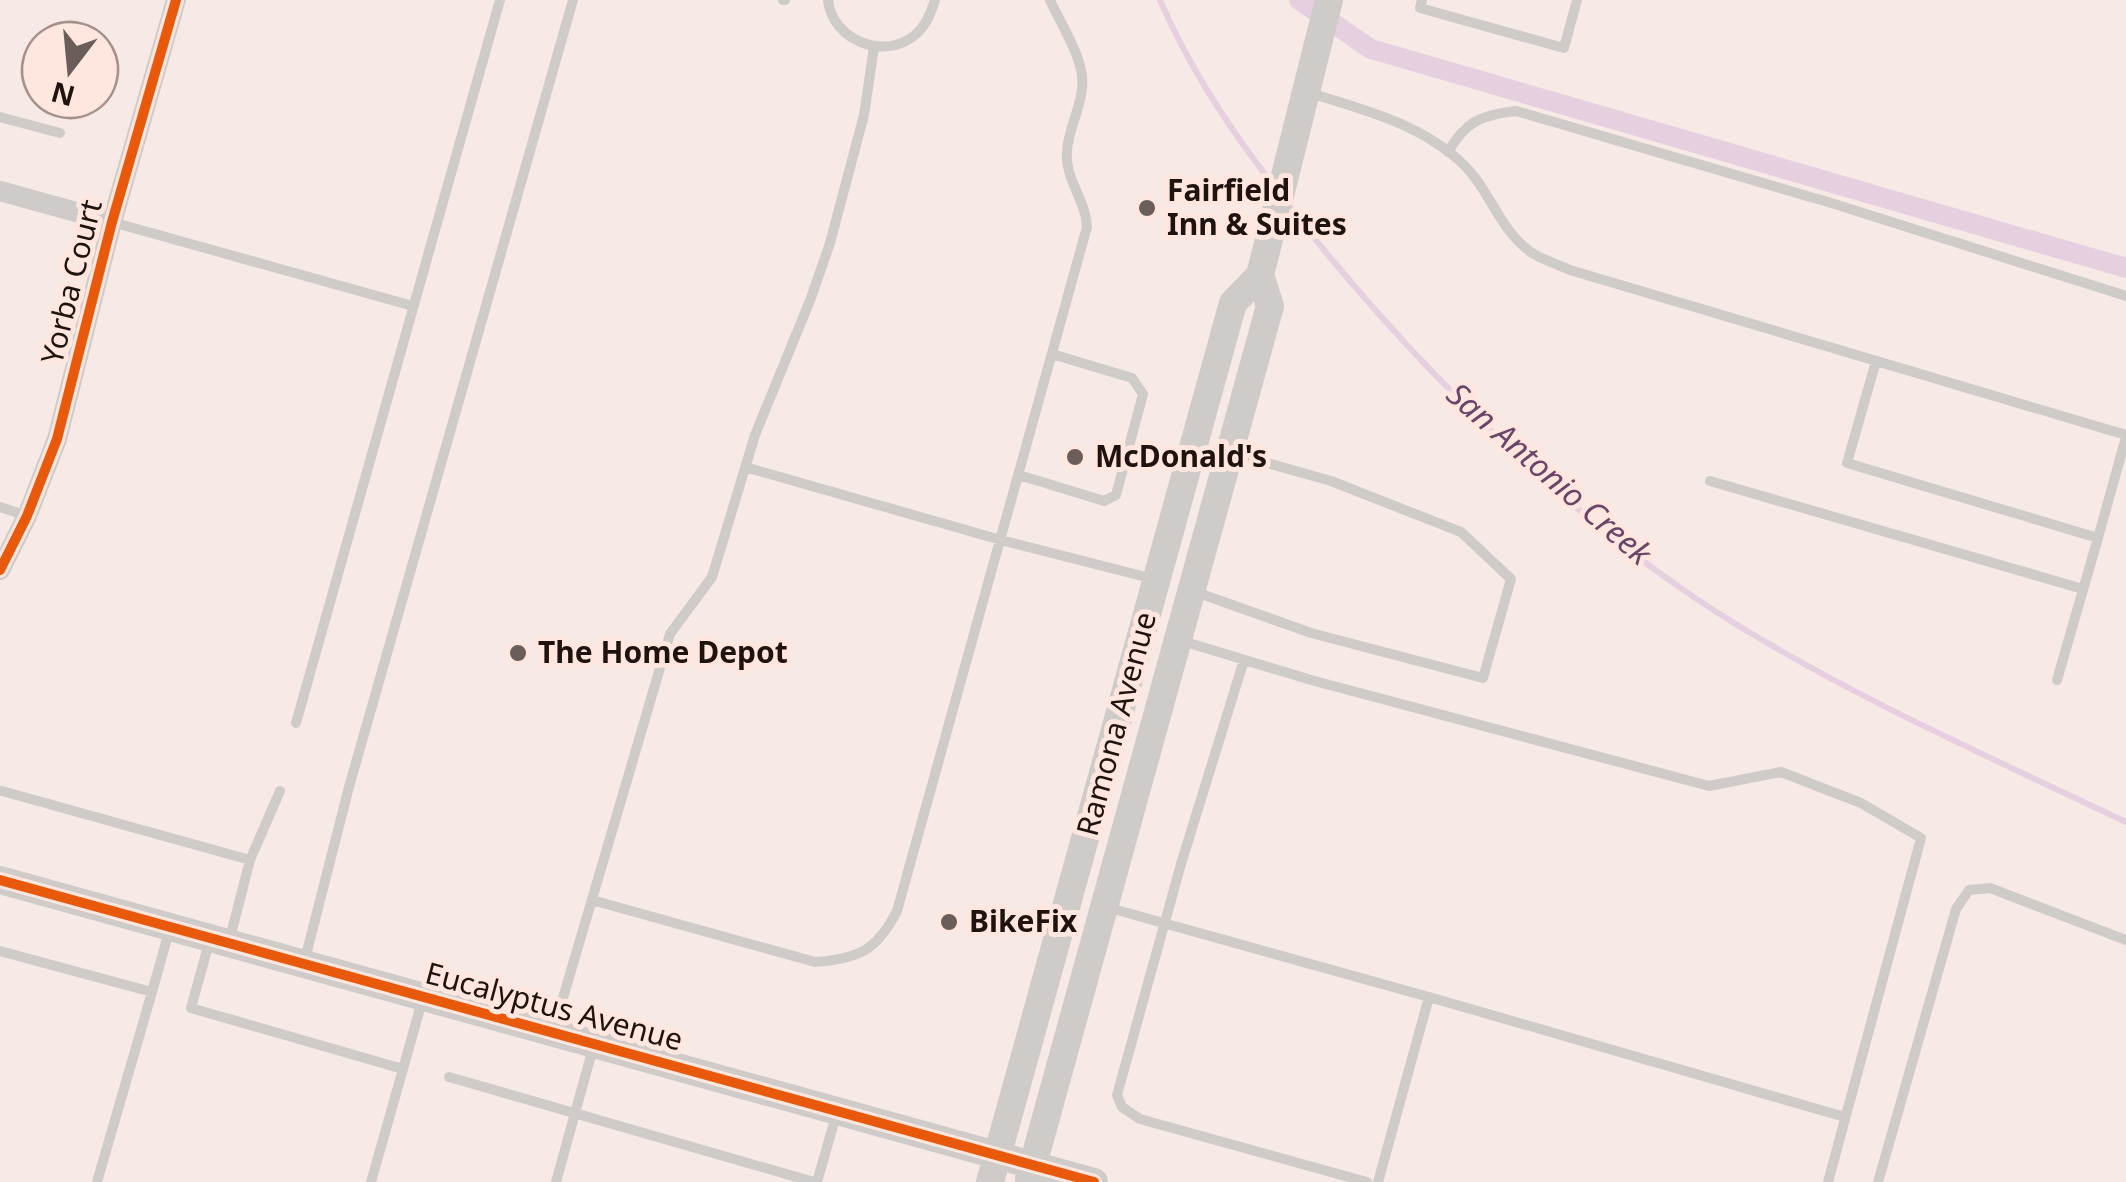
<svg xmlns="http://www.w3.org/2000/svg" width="2126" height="1182" font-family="'Noto Sans',sans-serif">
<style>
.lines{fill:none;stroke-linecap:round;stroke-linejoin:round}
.stream{stroke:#e6cfdf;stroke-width:6}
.canal{stroke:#e6cfdf;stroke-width:20}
.lane{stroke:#cfcbc9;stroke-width:10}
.street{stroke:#cfcbc9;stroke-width:20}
.secondary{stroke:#cfcbc9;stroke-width:28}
.cycleway-casing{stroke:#ffe6de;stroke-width:16}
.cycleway{stroke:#e8590c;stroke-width:10}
.poi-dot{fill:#6b5e5a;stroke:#ffe6de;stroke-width:4}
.labels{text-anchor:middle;stroke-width:10;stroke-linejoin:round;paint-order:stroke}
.poi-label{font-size:30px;font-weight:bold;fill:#20120e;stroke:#ffe6de;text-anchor:start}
.street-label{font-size:30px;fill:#20120e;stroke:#ffe6de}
.water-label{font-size:32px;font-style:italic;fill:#6b4569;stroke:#ffe6de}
</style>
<rect width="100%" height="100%" fill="#f7eae6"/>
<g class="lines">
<path class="stream" d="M1160,0c29,67 70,130 115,187
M1288,205c119,153 282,317 446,418 125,77 260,136 392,199"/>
<path class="canal" d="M1299,0l72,49 755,219"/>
<path class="lane" d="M783,0h2
M828,0c4,40 56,61 87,35 11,-9 16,-22 20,-35
M1422,0l-2,8 144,40 13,-48
M1310,93c55,17 111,31 153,71 26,25 36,64 65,86 11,9 29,14 42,20l556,165
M0,117l60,16
M1448,152c18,-31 33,-37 68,-41l312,91 298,94
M112,222l301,84
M1876,361l-29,102 251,75 -41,142
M745,467l256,73 153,39
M1019,475l85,26 12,-6 27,-101 -11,-16 -80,-24
M1710,481l373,108
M0,507l27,9
M2098,538l28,-101
M1193,591l118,42 172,45 28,-99 -50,-47 -130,-51 -99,-28
M1179,640l132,40 398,106 72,-14 80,31 60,35 -93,344
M1244,660l-63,204 -64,231 5,12 18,12 227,63
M296,723l204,-723
M2,791l248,69
M592,900l223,62c44,-3 62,-12 82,-51l190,-684c-1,-27 -23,-49 -20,-76 1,-21 13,-41 15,-62 4,-28 -21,-64 -32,-89
M1106,907l323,90 -51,185
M210,939l-19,69 212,61 19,-68
M229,942l21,-82 30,-69
M0,951l152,41 18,-64
M304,963l45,-176 224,-787
M1429,997l416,120
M553,1032l117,-398 42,-57 43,-142 56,-137 19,-55 34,-128 10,-68
M449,1077l365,105
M97,1182l55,-190
M371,1182l32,-113
M556,1182l37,-134
M817,1182l20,-70
M1878,1182l78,-273 13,-19 21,-2 136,52"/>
<path class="street" d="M0,191l112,31
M0,570l27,-54 30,-77 55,-217 64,-222"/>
<path class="secondary" d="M0,880l1094,302
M1029,1179l241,-873 -10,-31
M990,1182l243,-879 27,-28 69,-275"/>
<g class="cycleway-casing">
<path id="cycleway" d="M0,570l27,-54 30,-77 55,-217 64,-222
M0,880l1094,302"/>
</g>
<use href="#cycleway" class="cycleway"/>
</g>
<g class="poi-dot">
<circle cx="1147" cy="208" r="10"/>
<circle cx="1075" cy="457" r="10"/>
<circle cx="518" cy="653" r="10"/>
<circle cx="949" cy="922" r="10"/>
</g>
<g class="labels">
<g class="poi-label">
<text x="1167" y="201">Fairfield<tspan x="1167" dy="34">Inn &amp; Suites</tspan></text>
<text x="1095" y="467">McDonald's</text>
<text x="538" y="663">The Home Depot</text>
<text x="969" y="932">BikeFix</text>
</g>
<g class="street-label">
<text transform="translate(72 282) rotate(-76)" y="10">Yorba Court</text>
<text transform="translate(1117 724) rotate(-75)" y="10">Ramona Avenue</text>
<text transform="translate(554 1007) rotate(15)" y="10">Eucalyptus Avenue</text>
</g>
<g class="water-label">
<text transform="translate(1549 474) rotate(41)" y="11">San Antonio Creek</text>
</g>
</g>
<g transform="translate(70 70) rotate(196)"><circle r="48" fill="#ffe6de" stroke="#a6918b" stroke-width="2.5"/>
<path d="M0-8L18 38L0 25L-18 38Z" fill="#6b5e5a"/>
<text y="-15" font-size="28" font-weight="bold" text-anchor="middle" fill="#20120e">N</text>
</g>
</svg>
